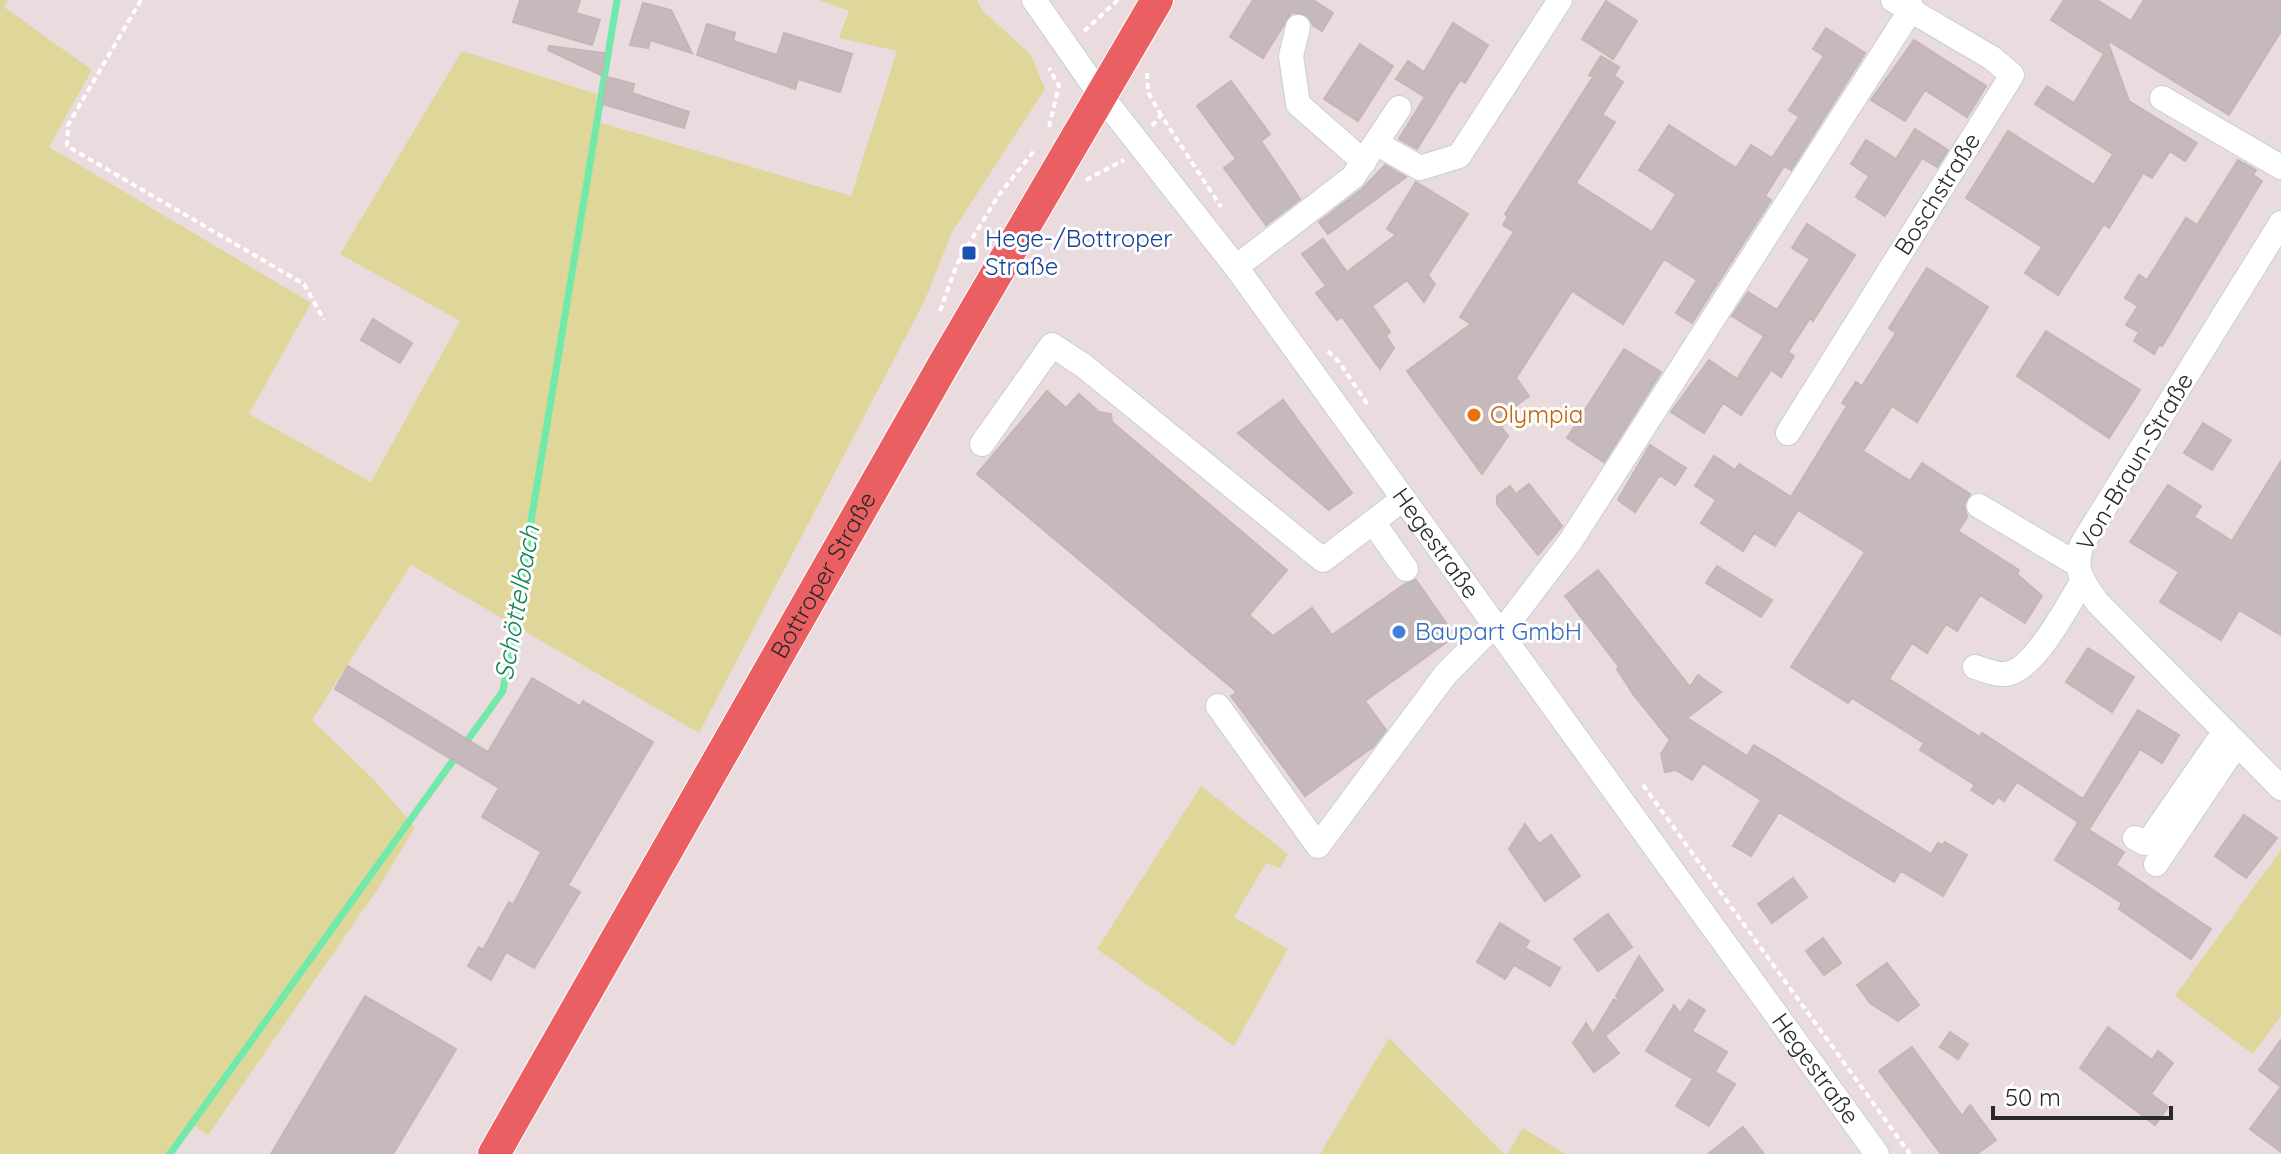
<svg xmlns="http://www.w3.org/2000/svg" width="2281" height="1154" font-family="Quicksand,sans-serif">
<style>
.green{fill:#dfd799}
.lines{fill:none;stroke-linecap:round;stroke-linejoin:round}
.stream{stroke:#71e9ab;stroke-width:7}
.building{fill:#c6b9bc;stroke:#c6b5b7;stroke-width:2}
.minor-casing{stroke:#c3d2d2;stroke-width:26}
.major-casing{stroke:#fff;stroke-width:34}
.path{stroke:#fff;stroke-width:4;stroke-dasharray:6 4;stroke-linecap:butt}
.minor{stroke:#fff;stroke-width:24}
.major{stroke:#ea6062;stroke-width:32}
.transit-dot{fill:#1a4fb4;stroke:#fff;stroke-width:3}
.food-dot{fill:#e8710a;stroke:#fff;stroke-width:3}
.shop-dot{fill:#3f7fe0;stroke:#fff;stroke-width:3}
.labels{text-anchor:middle;stroke-width:6;stroke-linejoin:round;paint-order:stroke}
.street-label{font-size:24px;fill:#292929;stroke:#fff}
.transit-label{font-size:24px;fill:#164399;stroke:#fff;text-anchor:start}
.food-label{font-size:24px;fill:#c56008;stroke:#fff;text-anchor:start}
.shop-label{font-size:24px;fill:#366cbe;stroke:#fff;text-anchor:start}
.water-label{font-size:26px;font-style:italic;fill:#128654;stroke:#fff}
</style>
<rect width="100%" height="100%" fill="#eadbde"/>
<path class="green" d="M0,0h8l-4,7 88,63 -43,77 262,156 -62,111 122,68 89,-161 -120,-67 122,-203 135,43 -2,27 256,75 46,-145 -58,-13 10,-27 -30,-11h158l5,10 49,45 14,34 -93,143 -27,68 -226,433 -288,-168 -99,155 61,59 42,48 -36,60 -171,248 -15,-10 -21,29h-172z
M1201,786l87,68 -8,14 -14,-5 -32,54 54,32 -54,97 -137,-97z
M2281,850v166l-28,38 -78,-58z
M1389,1038l115,116h-184z
M1523,1128l42,26h-58z"/>
<g class="lines">
<path class="stream" d="M170,1154l333,-463 114,-691"/>
</g>
<path class="building" d="M520,0h60l-4,13 24,7 -8,25 -79,-23z
M1253,0h60l20,13 -11,18 -9,-6 -5,-9 -16,-4 -29,46 -33,-21z
M2064,0h33l34,21 13,-21h137v31l-52,84 -122,-75 22,61 68,42 -12,18 -15,-10 -18,27 -9,-5 -34,55 -5,-4 -46,71 -33,-22 17,-26 -76,-49 42,-67 86,54 19,-31 -78,-50 12,-18 27,17 30,-49 -53,-34z
M1606,1l31,20 -24,38 -31,-20z
M643,3l28,7 21,43 -42,-13 -2,8 -18,-3z
M1453,23l35,22 -23,38 -5,-3 -43,69 -18,-10 26,-42 -29,-18 12,-18 16,11z
M707,24l28,9 -2,8 44,14 7,-22 68,21 -12,38 -42,-13 -3,10 -98,-34z
M1826,28l39,25 -74,117 -7,-4 -19,30 6,4 -79,123 -16,-10 21,-33 -33,-21 -41,65 -51,-33 -56,87 13,18 -28,21 5,6 -5,4 7,9 -26,38 -75,-103 64,-47 -11,-7 54,-85 -11,-7 5,-8 -3,-3 88,-137 -4,-2 12,-19 18,11 -5,9 9,6 -21,33 13,7 -39,61 76,49 24,-38 -37,-24 30,-45 67,43 15,-23 21,13 27,-41 -10,-7 35,-54 -11,-7z
M1914,40l72,46 -19,31 -42,-27 -20,31 -34,-21z
M1360,44l33,22 -35,55 -34,-22z
M549,46l56,7 -4,22 -53,-25z
M607,77l27,7 -2,9 57,19 -5,16 -81,-24z
M1231,81l39,53 -9,7 39,58 -34,26 -42,-57 12,-9 -39,-53z
M1915,129l33,21 -11,17 -15,-9 -37,58 -29,-19 13,-21 -18,-12 15,-24 30,19z
M2238,160l18,10 -3,5 9,6 -100,165 -3,-1 -5,9 -20,-13 5,-9 -13,-7 12,-19 -13,-8 14,-23 8,5 39,-62 11,7z
M1385,165l21,12 -78,57 -9,-12 43,-33z
M1416,182l52,32 -40,61 7,9 -11,18 -17,-22 -35,26 18,26 -4,4 8,12 -14,21 -38,-52 -5,3 -21,-27 10,-7 -24,-32 21,-15 24,33 49,-37 -9,-6z
M1807,224l48,31 -42,66 -3,-3 -22,34 6,4 -13,21 -10,-7 -30,45 -18,-12 -19,30 -33,-21 38,-52 28,19 27,-43 -32,-20 16,-24 29,18 33,-51 -18,-11z
M1927,268l61,39 -71,115 -25,-16 -29,45 47,30 12,-18 48,31 -6,11 3,12 -9,14 61,39 -2,4 25,22 -17,27 -45,-28 -23,36 -11,-7 -19,29 -15,-10 -23,36 91,58 2,-4 101,66 55,-89 41,25 -17,28 -22,-14 -51,80 -72,-47 -13,19 -6,-4 -5,7 -22,-14 4,-5 -55,-35 4,-7 -72,-45 -4,5 -57,-36 74,-115 -67,-42 -23,36 -21,-13 -11,18 -42,-28 15,-23 -21,-14 19,-30 21,14 4,-6 52,33 56,-91 -5,-3 14,-21 6,4 34,-53 -7,-5z
M373,319l39,24 -12,20 -39,-23z
M2046,331l94,59 -31,48 -92,-62z
M1624,349l37,23 -57,90 -37,-24z
M1047,391l19,17 13,-14 20,18 12,2 1,8 175,148 -38,45 24,21 39,-28 20,27 73,-51 11,-4 39,56 -90,65 21,29 -13,17 -68,49 -74,-100 6,-4 -260,-218z
M1283,400l69,93 -23,17 -91,-77z
M2203,423l28,17 -19,30 -28,-17z
M1650,445l36,23 -11,17 -15,-10 -25,37 -17,-12z
M2281,461v174l-42,-25 -18,30 -61,-38 19,-30 -49,-30 38,-57 33,21 -7,11 38,24z
M1529,484l33,42 -24,29 -41,-51v-8l13,-10 6,8z
M1717,566l55,34 -11,17 -55,-34z
M1598,570l92,117 8,-12 23,17 -34,26 60,38 7,-11 177,109 7,-11 5,2 2,-3 22,13 -24,41 -42,-25 -7,11 -115,-70 -28,44 -18,-10 28,-46 -58,-37 -11,17 -16,-10 -11,2 -4,-18 9,-14 -37,-46 -16,-25 2,-2 -54,-71z
M2088,648l46,29 -22,35 -46,-30z
M348,666l140,86 44,-74 48,28 3,-5 70,41 -85,143 12,7 -46,76 -28,-16 -15,28 -23,-14 11,-19 4,3 26,-48 4,3 28,-53 -59,-35 17,-29 -164,-99z
M2244,815l33,23 -31,40 -31,-22z
M2078,823l46,29 -8,13 95,64 -20,30 -72,-50 3,-6 -67,-43z
M1525,824l14,20 12,-9 29,41 -35,25 -36,-52z
M1793,878l14,19 -35,26 -14,-19z
M1608,914l24,33 -34,24 -24,-32z
M1500,923l29,18 -4,7 35,20 -10,18 -36,-21 -9,14 -28,-17z
M1823,938l18,25 -17,12 -18,-24z
M1639,956l24,34 -58,46 14,17 -25,19 -21,-29 13,-20 7,11 21,-35 7,4 -5,-7z
M1887,963l32,42 -21,16 -28,-18 -13,-18z
M365,996l91,53 -63,105h-122z
M1689,1000l16,10 -13,21 35,21 -12,20 20,12 -26,42 -33,-20 17,-27 -47,-28 28,-46 6,8z
M2108,1027l44,33 6,-9 15,12 -22,31 17,13 -13,18 -75,-57z
M1950,1032l18,12 -10,15 -18,-12z
M2281,1040v47l-22,-17z
M1912,1047l50,69 8,-11 26,35 -19,14h-36l-62,-83z
M2281,1087v65l-31,-23z
M1743,1127l21,27h-56z"/>
<g class="lines">
<g class="minor-casing">
<g id="minor">
<path id="s1" d="M1034,0l65,93 137,174 641,887"/>
<path d="M1298,27l-7,29 7,48 66,58"/>
<path d="M2162,98l119,69"/>
<path d="M1376,143l44,25 39,-12 101,-156"/>
<path d="M2281,223l-199,321c-9,25 0,37 15,58l184,186"/>
<path d="M1236,267l117,-90 46,-69"/>
<path id="s2" d="M1788,433l224,-358 -20,-17 -99,-58"/>
<path d="M982,444l70,-99 32,21 239,194 80,-61"/>
<path d="M1979,506l96,57"/>
<path d="M1373,522l33,47"/>
<path d="M1501,633l69,-91 342,-534"/>
<path d="M1975,667c10,3 21,8 31,7 28,-3 62,-69 76,-92"/>
<path d="M1218,706l100,140 127,-171 50,-51"/>
<path d="M2135,838l9,5 5,-2 76,-110"/>
<path d="M2156,864l81,-120"/>
</g>
</g>
<g class="major-casing">
<g id="major">
<path id="s3" d="M494,1154l451,-792 212,-362"/>
</g>
</g>
<path class="path" d="M141,0l-73,125 -1,21 237,138 20,36
M1084,31l34,-31
M1147,73l1,19 13,23
M1152,126l9,-11 60,92
M1049,127l10,-41 -10,-18
M1086,180l38,-20
M940,311l17,-47 41,-68 36,-45
M1328,351l11,11 29,43
M1643,785l267,369"/>
<use href="#minor" class="minor"/>
<use href="#major" class="major"/>
</g>
<rect class="transit-dot" x="961" y="245" width="16" height="16" rx="4"/>
<circle class="food-dot" cx="1474" cy="415" r="8"/>
<circle class="shop-dot" cx="1399" cy="632" r="8"/>
<g class="labels">
<g class="street-label">
<text dy="8" stroke="none"><textPath href="#s2" startOffset="282">Boschstraße</textPath></text>
<text transform="translate(2135 462) rotate(-59)" y="8">Von-Braun-Straße</text>
<text dy="8" stroke="none"><textPath href="#s1" startOffset="676">Hegestraße</textPath></text>
<text dy="8" stroke="none"><textPath href="#s3" startOffset="666">Bottroper Straße</textPath></text>
<text dy="8" stroke="none"><textPath href="#s1" startOffset="1324">Hegestraße</textPath></text>
</g>
<g class="transit-label">
<text x="985" y="247">Hege-/Bottroper<tspan x="985" dy="28">Straße</tspan></text>
</g>
<g class="food-label">
<text x="1490" y="423">Olympia</text>
</g>
<g class="shop-label">
<text x="1415" y="640">Baupart GmbH</text>
</g>
<g class="water-label">
<text transform="translate(517 603) rotate(-80)" y="9">Schöttelbach</text>
</g>
</g>
<path d="M1993 1106v12h178v-12" fill="none" stroke="#292929" stroke-width="4"/>
<text x="2005" y="1106" font-size="24" fill="#292929" stroke="#ffffff" stroke-width="6" paint-order="stroke">50 m</text>
</svg>
